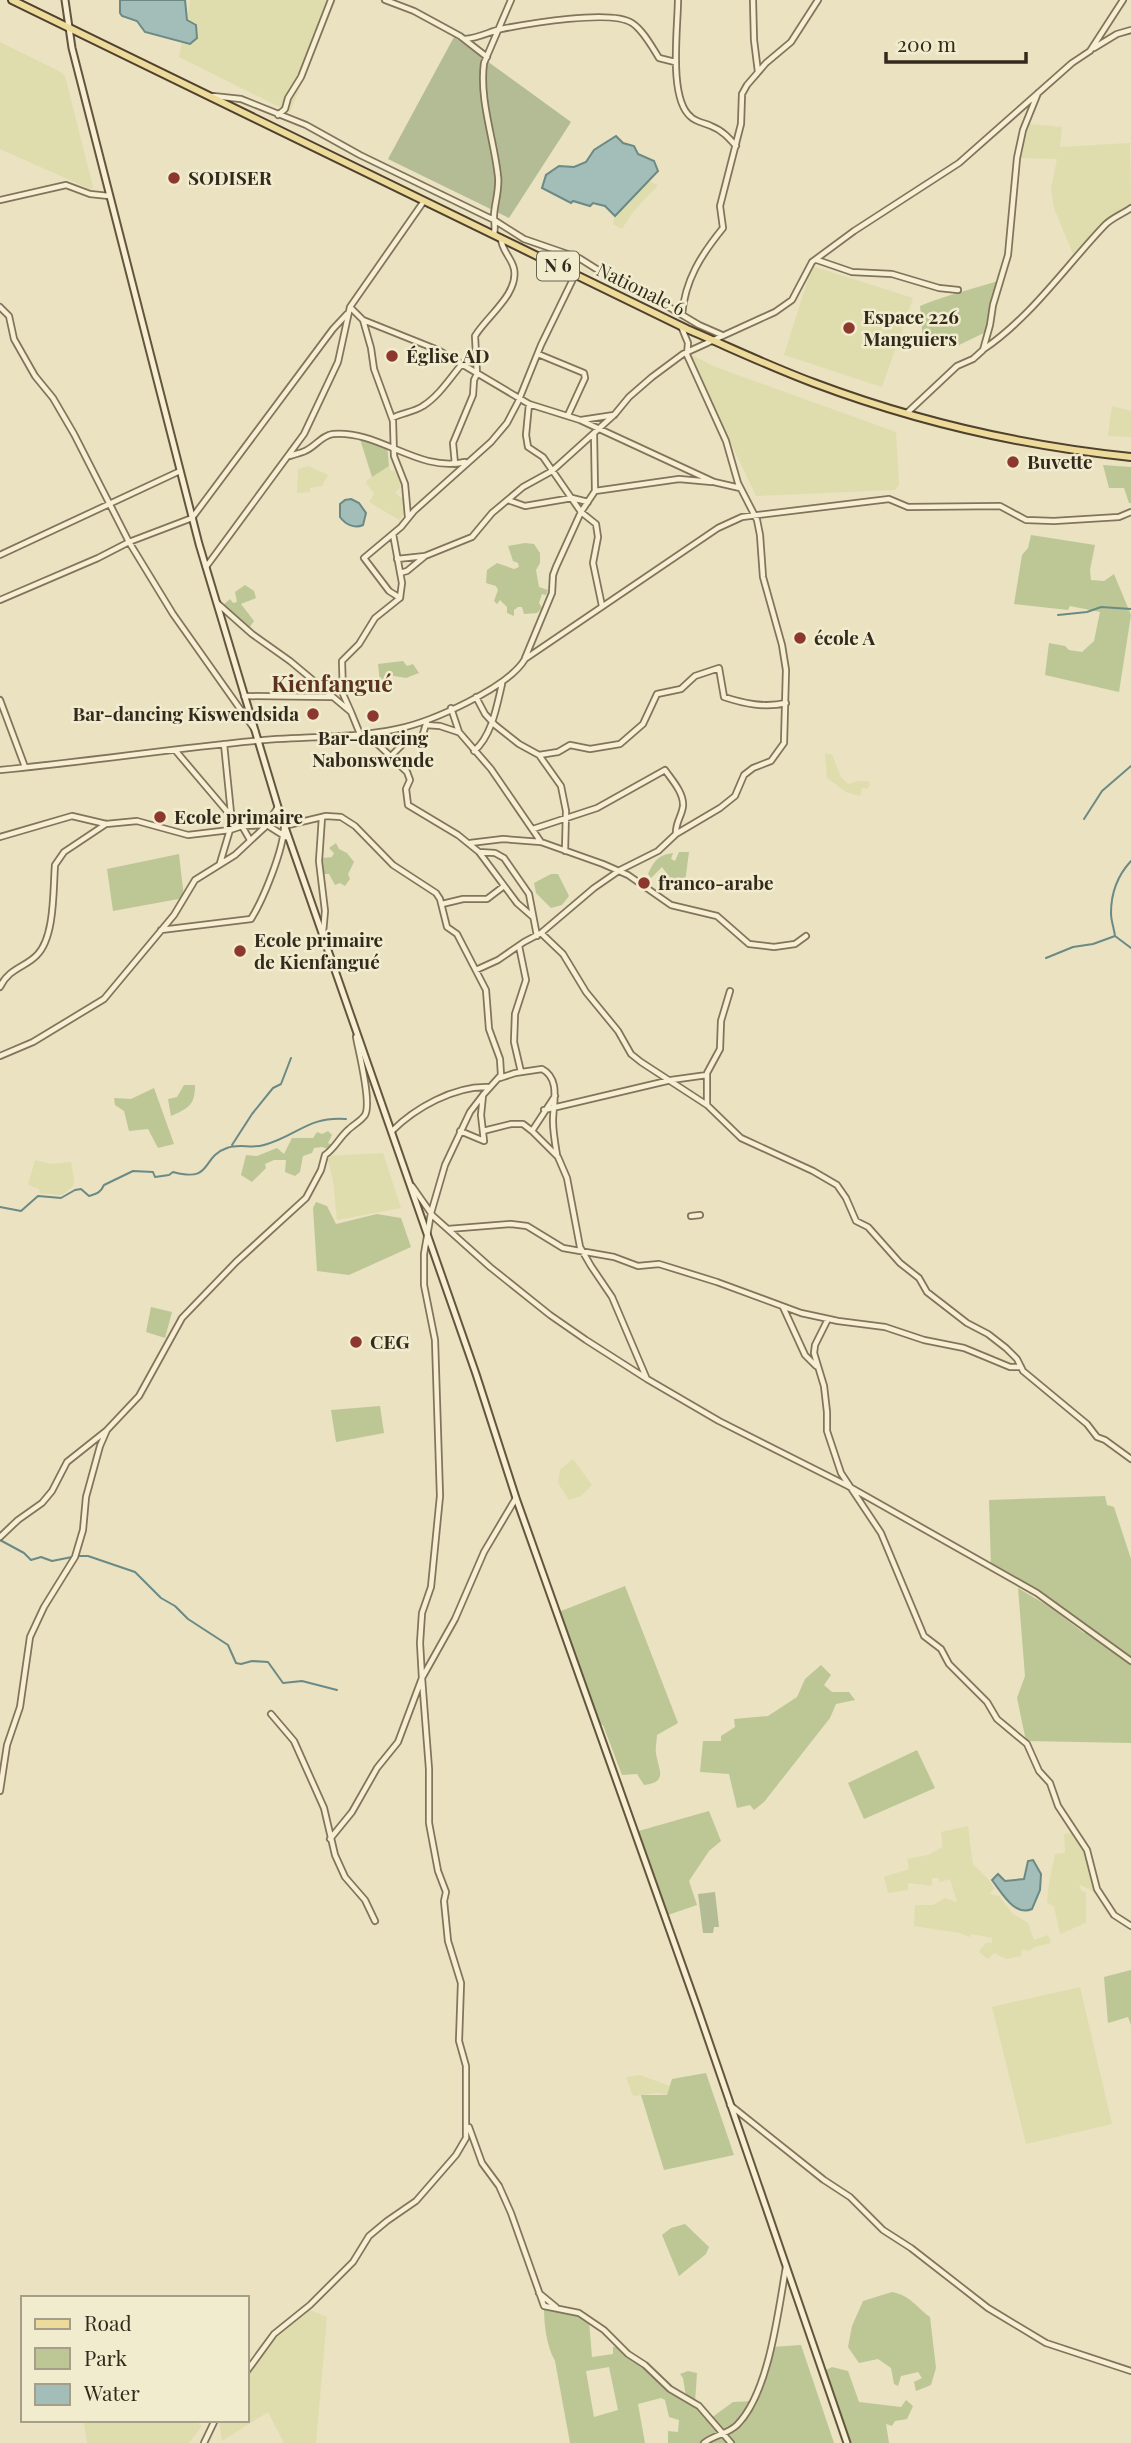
<svg xmlns="http://www.w3.org/2000/svg" width="1131" height="2443" font-family="'Playfair Display',serif">
<style>
.farmland{fill:#dfddae}
.green{fill:#bcc795;fill-rule:evenodd}
.cemetery{fill:#b3bc94}
.water{fill:#a3bdb8;stroke:#6b8a85;stroke-width:2}
.lines{fill:none;stroke-linecap:round;stroke-linejoin:round}
.stream{stroke:#6b8a85;stroke-width:2}
.street-casing{stroke:#82745a;stroke-width:8}
.secondary-casing{stroke:#64553d;stroke-width:9}
.primary-casing{stroke:#50412e;stroke-width:10}
.street{stroke:#f6efd3;stroke-width:4.5}
.secondary{stroke:#f6efd3;stroke-width:5}
.primary{stroke:#ecdb9a;stroke-width:6}
.poi-dot{fill:#8d382e;stroke:#f2eccf;stroke-width:2.5}
.labels{text-anchor:middle;stroke-width:5;stroke-linejoin:round;paint-order:stroke}
.shield{fill:#f2eccf;stroke:#6c6452;stroke-width:2}
.shield-label{font-size:18px;font-weight:bold;fill:#332a1d}
.poi-label{font-size:19px;font-weight:bold;fill:#332a1d;stroke:#f2eccf;text-anchor:start}
.street-label{font-size:19px;fill:#332a1d;stroke:#f2eccf}
.quarter-label{font-size:23px;font-weight:bold;fill:#5c331f;stroke:#f2eccf}
</style>
<rect width="100%" height="100%" fill="#eae2c0"/>
<path class="farmland" d="M190,0h146l-46,112 -111,-55 3,-15 8,2 -3,-24z
M0,42l61,30 4,4 28,111 -1,3 -92,-41z
M1029,124l33,3 -2,20 70,-4 1,60 -31,22 -27,29 -19,-46 -3,-19 6,-30 -38,-1z
M649,181l9,4 -25,27 -11,17 -9,-5 2,-8z
M812,266l101,32 -31,89 -98,-32z
M692,355l21,11 183,66 3,53 -4,5 -139,6 -66,-139z
M1112,406l19,5v26l-23,-1z
M308,466l20,9 -6,11 -12,2v4l-13,1 1,-24z
M389,466l2,5 5,-1 7,15 -8,8 10,8 1,11 -7,8 -30,-18 5,-8 -8,-11 1,-3z
M825,753l7,2 9,22 7,7 10,-3h11l1,4 -3,4 -5,-1 -2,8 -14,-4 -19,-14z
M383,1153l18,55 -64,12 -4,-39 -6,-25z
M35,1160l16,4 20,-2 3,18 -1,6 -11,9 -22,-2 -1,-4 -11,-4z
M573,1459l19,26 -11,11 -12,4 -11,-17 2,-13z
M968,1826l5,38 17,17 4,7 -4,6 9,2 13,17 16,10 6,17 14,-5 3,8 -16,4 -6,4 -7,-2 -1,7 -15,3 -12,-6 -6,6 -9,-7 7,-9h6v-5l-21,-4 -1,3 -10,-4 -46,-7 1,-21h18l12,-7 12,4 -7,-23 -10,3 -1,-4h-7v8l-24,-3v7l-20,3 -4,-16 25,-8 -2,-10 21,-4 15,-8 -2,-15z
M1074,1833l10,11 13,45 -3,3 -15,-8 2,6 5,3v30l-26,11 -6,-27 -7,-5 2,-19 6,-29 10,-1 -1,-19z
M1080,1987l32,137 -86,20 -34,-137z
M640,2075l30,11 -3,9 -9,-2 -25,3 -7,-19z
M310,2310l17,7 -11,126h-32l-16,-31 -46,29 -3,-21h28v-42l24,-36z
M87,2420h107l8,6 -13,17h-102l-3,-19z"/>
<path class="green" d="M1001,280l-13,51 -31,15 -16,2 -1,-7h-17l-3,-35c27,-11 53,-17 81,-26z
M360,439l27,6 2,21 -17,11z
M1103,465l28,2v36h-2l-5,-15h-15z
M1031,535l64,10 -5,25 1,10 13,1 10,-7 17,41 -12,77 -74,-17 4,-32 16,3 4,4 13,2 12,-11 6,-29 -30,-6 -2,4 -54,-6 8,-49 6,-7z
M525,543l9,1 6,9v10l-4,7 3,17 9,3 -2,5 -4,-1 -3,9 3,5 -5,5 -13,1 -2,-7h-4l-4,3v6l-7,-3v-6l-7,-7 -3,4 -3,-3 4,-11 -2,-4 -10,-3 1,-13 10,-7 17,6 5,-2 -1,-4 -5,-2 -5,-15z
M245,585l9,6 2,7 -15,6 13,17 -5,7 -27,-22 8,-7 3,4 4,-1 -2,-10z
M403,661l4,5 6,-2 6,9 -13,5 -18,-3 -8,8 -2,-19z
M336,843l3,6 8,4 7,9 -6,12 2,5 -5,7 -5,-3 -5,2 -6,-11h-5l-1,-16 9,-1 2,-4 -5,-5z
M679,852h10l-4,30 -7,7 -16,-22 -11,11 -3,-4c6,-13 10,-19 25,-21l-2,6 4,2z
M179,854l5,44 -71,13 -6,-42z
M551,874h7l11,22 -7,9 -11,3 -15,-15 -2,-10z
M184,1085h11c0,20 -6,23 -24,31l-3,-17 9,-2z
M154,1088l20,56 -16,4 -10,-19 -19,2 -5,-20 -9,-6 -1,-7 17,1z
M328,1131l4,4 -4,8 4,2 1,3 -2,2 -9,-3 -8,1 -2,5 -9,3 -3,16 -5,4 -10,-4 1,-12h-12l-9,4 1,4 -14,14 -11,-7 5,-20 11,1 20,-8 7,6 8,-16h21l4,-6 5,2z
M316,1202l11,4 9,18 41,-10 24,4 10,29 -62,28 -32,-4 -4,-63z
M151,1307l21,5 -7,26 -19,-6z
M380,1406l4,27 -48,9 -5,-32z
M1105,1496l2,9 7,2 17,52v184l-105,-2 -9,-43 8,-22 -7,-88 32,19 34,26 2,-2 -35,-28 -60,-34 -2,-69z
M625,1586l53,137 -21,12c0,6 -2,12 -1,18 2,16 13,29 -12,32l-7,-11 -15,1 -19,-50 -7,-2 -40,-110z
M821,1665l10,10 -7,10 8,7h17l6,8 -19,4 -6,14 -66,84 -10,8 -4,-5 -13,3 -8,-34 -29,-2 3,-31h18v-5l14,-9 -1,-8 34,-3 29,-19 8,-18z
M917,1750l18,38 -71,31 -16,-36z
M709,1811l12,30 -12,10 -20,30 8,24 -32,11 -30,-84z
M1131,1970v55l-3,-8 -20,6 -4,-46z
M706,2073l28,82 -70,15 -23,-75h26l5,-16z
M685,2224l24,23 -3,7 -27,22 -17,-41 9,-7z
M892,2292c19,4 23,14 38,25l6,51 -5,17 -15,6 -2,-9 8,-4 -4,-6 -17,4 -3,10 -4,-2 -3,-16 -13,-9 -19,4 -11,-16 4,-21 11,-25z
M544,2306l35,7 10,8 3,36 21,-3v-7l6,-1 26,19 25,24 16,8 -3,-19 -3,-4 8,-3 9,2 -2,30 16,15 22,-16 20,-1 18,-54 30,-2 33,98h-166v-12l10,1 1,-12 -10,-3 -4,-17 -4,-2 -23,6 7,39h-75l-15,-82c-9,-16 -11,-37 -11,-55zM609,2367l9,43 -24,7 -8,-46z
M832,2367l16,4 11,31 42,5 5,-7 7,6 -6,13 -12,2 -3,5 -6,-2 3,19h-42l-25,-71z"/>
<path class="cemetery" d="M454,37l117,85 -62,96 -121,-59z
M715,1892l4,35h-5l-1,6h-10l-5,-39z"/>
<path class="water" d="M120,0h65l2,20 9,5 1,13 -7,6 -45,-12 -8,-11 -15,-5 -2,-3z
M616,136l7,7 11,3 4,8 16,7 4,10 -43,45 -10,-10 -12,-3 -3,3 -17,-5 -2,2 -29,-15 4,-13 13,-9 15,1 12,-5 8,-12z
M351,499l8,4 7,10 -3,12c-9,4 -18,-1 -23,-8v-13l5,-4z
M1033,1860l8,14 -1,16 -8,19c-17,8 -30,-16 -40,-29l6,-6 7,7 19,-2 4,-18z"/>
<g class="lines">
<path class="stream" d="M1058,615l29,-3 14,-5 30,2
M1084,819l18,-28 29,-25
M1115,936l16,12
M1046,958l27,-11 20,-3 22,-8c-1,-8 -4,-15 -4,-23 0,-19 7,-38 20,-52
M232,1145l20,-31 21,-26 8,-4 10,-26
M0,1207l21,4 17,-15 23,2 14,-8 6,-1 8,7c8,-2 12,-4 15,-11l29,-14 20,1 2,5 14,-2 4,-3c41,11 27,-15 54,-24 12,-5 25,1 37,-3 33,-9 44,-29 82,-26
M0,1540l24,13 7,7 10,-3 11,4 20,-4
M78,1556h10l47,16 26,26 14,8 13,13 40,26 8,18 5,1 11,-3 16,1 15,21 19,-2 35,9"/>
<g class="street-casing">
<path id="street" d="M385,0l29,11 46,25 27,21
M678,0c0,27 -10,99 13,117 5,5 14,6 20,9 11,4 18,12 25,20
M753,0l1,40 4,32
M465,39c13,-1 24,-7 36,-10 26,-5 110,-20 131,-6 11,7 20,24 27,35l16,4
M1094,48l23,-14 14,-4
M213,96l28,3 65,26 54,30 134,65 30,19 55,19 46,29 32,13 42,25 23,10
M278,115l7,-6 3,-11 13,-21 30,-77
M0,200l66,-15 24,9 19,2
M494,235c1,-6 1,-10 0,-16 -1,-11 6,-28 4,-43 -4,-37 -19,-76 -14,-113l27,-63
M817,260l35,12 40,2 47,14 19,2
M0,307l9,9 5,23 21,37 18,22 21,36 55,108 44,72 82,116
M350,307l13,13 8,28 3,21 19,52 1,35 11,28 3,33
M682,315c3,-35 19,-60 41,-87l-3,-22 21,-82 1,-30 5,-9 19,-22 25,-21 27,-42
M363,320l75,30 91,54 51,16 134,62 26,6
M984,349c47,-32 82,-83 120,-123 7,-8 19,-12 27,-18
M538,354l46,19 1,5 -17,37
M529,404l-3,31 2,12 15,10 38,55 15,12 2,13 -5,26 9,43
M908,412l49,-46 16,-7 10,-9 7,-25 3,-20 15,-50 9,-97 6,-28 15,-37
M392,418c9,-5 22,-6 31,-12 16,-10 27,-28 39,-42
M581,420l33,-5
M290,456c5,-2 11,-3 15,-5 10,-4 17,-16 28,-17 47,-4 85,39 132,28
M455,464l-2,-21 20,-48 1,-15 3,-6 -2,-38c11,-19 44,-42 39,-67 -2,-11 -13,-19 -13,-31
M595,491l84,-12 33,3
M508,500l17,6 47,-8 16,4
M0,555l180,-84
M397,559l28,-3 47,-19 20,-24 31,-26 29,-16 63,-57 14,-17 23,-20 31,-23 92,-42 17,-12 20,-38 42,-31 105,-68 113,-100 18,-12 33,-51
M206,567l98,-133 34,-72 12,-55 74,-106
M400,573l7,-2 17,-14
M400,598l-11,-7 -25,-33 37,-31 13,-16 77,-69 16,-19 11,-21 23,-57 34,-70
M0,600l98,-42 31,-16 63,-24 141,-189 14,-15
M217,603l35,31 38,27 61,51 9,22
M525,658l27,-65 1,-18 3,-8 25,-55 14,-21 -1,-57
M244,696l88,1
M476,697l9,17 10,11 24,19 20,11 22,31 5,25 -1,40
M0,700l25,67
M451,708l8,24 32,37 50,73
M351,712l-8,-18 -1,-33 17,-17 16,-26 25,-20 2,-15 -9,-49
M426,725l14,1 18,6
M366,733l41,39 3,8 -4,9 2,16 50,30 21,17 16,1 9,5 25,36 8,42
M175,750l61,72 6,4 25,-1 19,12
M474,751c18,-15 23,-46 28,-67
M539,755l19,-3 12,-7 20,4 30,-5 23,-20 14,-30 24,-5 14,-13 24,-8 5,29c21,7 41,11 62,6
M391,756l13,-13 18,-6 5,-16
M0,770c85,-8 169,-21 254,-29 47,-5 96,-2 143,-12 34,-7 111,-41 128,-70l193,-131 24,-11 147,-18 19,8 92,-1 26,14 28,1 65,-4 12,-5
M322,817l-3,44 6,50 -2,22
M533,829l64,-21 68,-38c7,10 19,23 18,36 -1,10 -8,17 -7,28
M0,837l72,-21 34,8 31,-3 51,14 42,-5 12,-4 8,14
M470,843l33,-4 38,3 62,22 25,11 43,30 46,11 32,28 25,3 21,-3 11,-8
M479,852l38,51 16,14
M220,863l12,-40 -8,-79
M442,904l21,-5h24l17,-13
M161,930l90,-11c12,-19 33,-70 33,-93l42,-10 15,1 14,9 38,39 43,28 4,6 7,28 10,7 29,56 3,39 11,30 1,16 -18,20 -2,20 3,26 -24,-10
M541,933l22,21 23,38 32,39 13,23 10,8 66,43 34,33 72,33 24,14 9,13 10,23 12,6 32,36 19,15 8,14 40,31 21,11 18,14 11,11 6,12 64,53 10,13 8,3 26,19
M519,946l7,34 -11,34 -1,28 7,30
M476,970l22,-10 26,-18 17,-9 53,-45 26,-18 38,-19 18,-17 44,-26 15,-12 9,-21 9,-7 18,-7 13,-18 2,-73 -4,-25 -19,-68 -3,-42 -3,-15 -19,-37 -12,-42 -39,-86 1,-12 -7,-17
M0,987c9,-19 26,-20 37,-32 18,-18 16,-65 18,-90l9,-13 42,-28
M0,1056l33,-14 71,-43 70,-84 21,-35 40,-25 30,-28 13,-20
M500,1078l15,-5 27,-4c19,10 11,34 11,52 0,11 2,22 4,34
M707,1104v-31l13,-24 1,-28 9,-30
M544,1110l127,-30 36,-5
M392,1131c23,-23 62,-45 96,-44
M483,1131l28,-7h12l9,7 26,26 9,21 13,69 11,19 21,31 34,80
M532,1131l23,-35
M412,1186l21,30 57,51 60,48 36,25 61,39 72,42 129,65 189,107 94,68
M691,1216l9,-1
M448,1229l63,-5 16,2 36,22 51,9 24,9 21,-2 58,18 84,31 37,8 47,6 39,13 40,8 46,19h11
M783,1307l22,48 11,11
M828,1319l-13,26 -1,8 10,33 3,26v19l14,42 40,60 43,103 17,13 8,15 38,38 10,17 30,25 12,27 11,12 8,23 29,44 10,39 17,26 17,11
M0,1537l18,-17 24,-17 10,-12 15,-29 39,-31
M271,1714l23,27 30,67 11,47 10,22 20,23 10,21
M0,1791l7,-46 13,-38 10,-70 14,-30 31,-50 8,-27 3,-33 14,-51 7,-16 32,-34 43,-78 54,-56 70,-64 15,-28 4,-15c10,-7 14,-17 23,-25 5,-5 13,-9 17,-15 7,-12 -6,-62 -9,-78
M330,1839l22,-27 25,-44 21,-26 24,-64 -2,-35 2,-30 9,-26 9,-91 -5,-156 -11,-55v-31l7,-41 14,-48 25,-53 13,-17
M730,2105l94,75 26,17 33,33 28,18 77,60 58,35 85,28
M469,2127l13,36 17,23 12,27 33,93 35,7 25,17 24,24 17,11 25,24 29,17 32,37
M539,2293l17,14
M247,2371l27,-37 36,-29 43,-43 16,-26 18,-15 29,-20 40,-46 10,-17v-72l-7,-25 2,-58 -13,-42 -4,-40 2,-9 -8,-21 -9,-48v-54l-7,-91 33,-59 29,-67 32,-54
M204,2443l11,-23
M704,2443c10,-8 24,-9 33,-18 32,-32 41,-113 49,-158"/>
</g>
<g class="secondary-casing">
<path id="secondary" d="M65,0l7,48 127,496 79,263 198,567 40,124 181,509 150,436"/>
</g>
<g class="primary-casing">
<path id="primary" d="M12,0l675,329c42,18 84,38 127,54 101,38 210,63 317,74"/>
</g>
<use href="#street" class="street"/>
<use href="#secondary" class="secondary"/>
<use href="#primary" class="primary"/>
</g>
<g class="poi-dot">
<circle cx="174" cy="178" r="7"/>
<circle cx="849" cy="328" r="7"/>
<circle cx="392" cy="356" r="7"/>
<circle cx="1013" cy="462" r="7"/>
<circle cx="800" cy="638" r="7"/>
<circle cx="313" cy="714" r="7"/>
<circle cx="373" cy="716" r="7"/>
<circle cx="160" cy="817" r="7"/>
<circle cx="644" cy="883" r="7"/>
<circle cx="240" cy="951" r="7"/>
<circle cx="356" cy="1342" r="7"/>
</g>
<g class="labels">
<rect class="shield" x="537" y="251.5" width="42" height="29" rx="5"/>
<g class="shield-label">
<text x="558" y="272">N 6</text>
</g>
<g class="poi-label">
<text x="188" y="185">SODISER</text>
<text x="863" y="324">Espace 226<tspan x="863" dy="22">Manguiers</tspan></text>
<text x="406" y="363">Église AD</text>
<text x="1027" y="469">Buvette</text>
<text x="814" y="645">école A</text>
<text x="299" y="721" text-anchor="end">Bar-dancing Kiswendsida</text>
<text x="373" y="745" text-anchor="middle">Bar-dancing<tspan x="373" dy="22">Nabonswende</tspan></text>
<text x="174" y="824">Ecole primaire</text>
<text x="658" y="890">franco-arabe</text>
<text x="254" y="947">Ecole primaire<tspan x="254" dy="22">de Kienfangué</tspan></text>
<text x="370" y="1349">CEG</text>
</g>
<g class="street-label">
<text transform="translate(641 289) rotate(26)" y="7">Nationale 6</text>
</g>
<g class="quarter-label">
<text x="332" y="692">Kienfangué</text>
</g>
</g>
<rect x="21" y="2296" width="228" height="126" fill="#f2eccf" stroke="#a69e88" stroke-width="2"/>
<rect x="35" y="2319" width="35" height="10" fill="#ecdb9a" stroke="#a69e88" stroke-width="2"/>
<text x="84" y="2331" font-size="21" fill="#332a1d">Road</text>
<rect x="35" y="2348" width="35" height="21" fill="#bcc795" stroke="#a69e88" stroke-width="2"/>
<text x="84" y="2366" font-size="21" fill="#332a1d">Park</text>
<rect x="35" y="2384" width="35" height="21" fill="#a3bdb8" stroke="#a69e88" stroke-width="2"/>
<text x="84" y="2401" font-size="21" fill="#332a1d">Water</text>
<path d="M886 52v10h140v-10" fill="none" stroke="#332a1d" stroke-width="3.5"/>
<text x="897" y="52" font-size="21" fill="#332a1d" stroke="#f2eccf" stroke-width="5" paint-order="stroke">200 m</text>
</svg>
